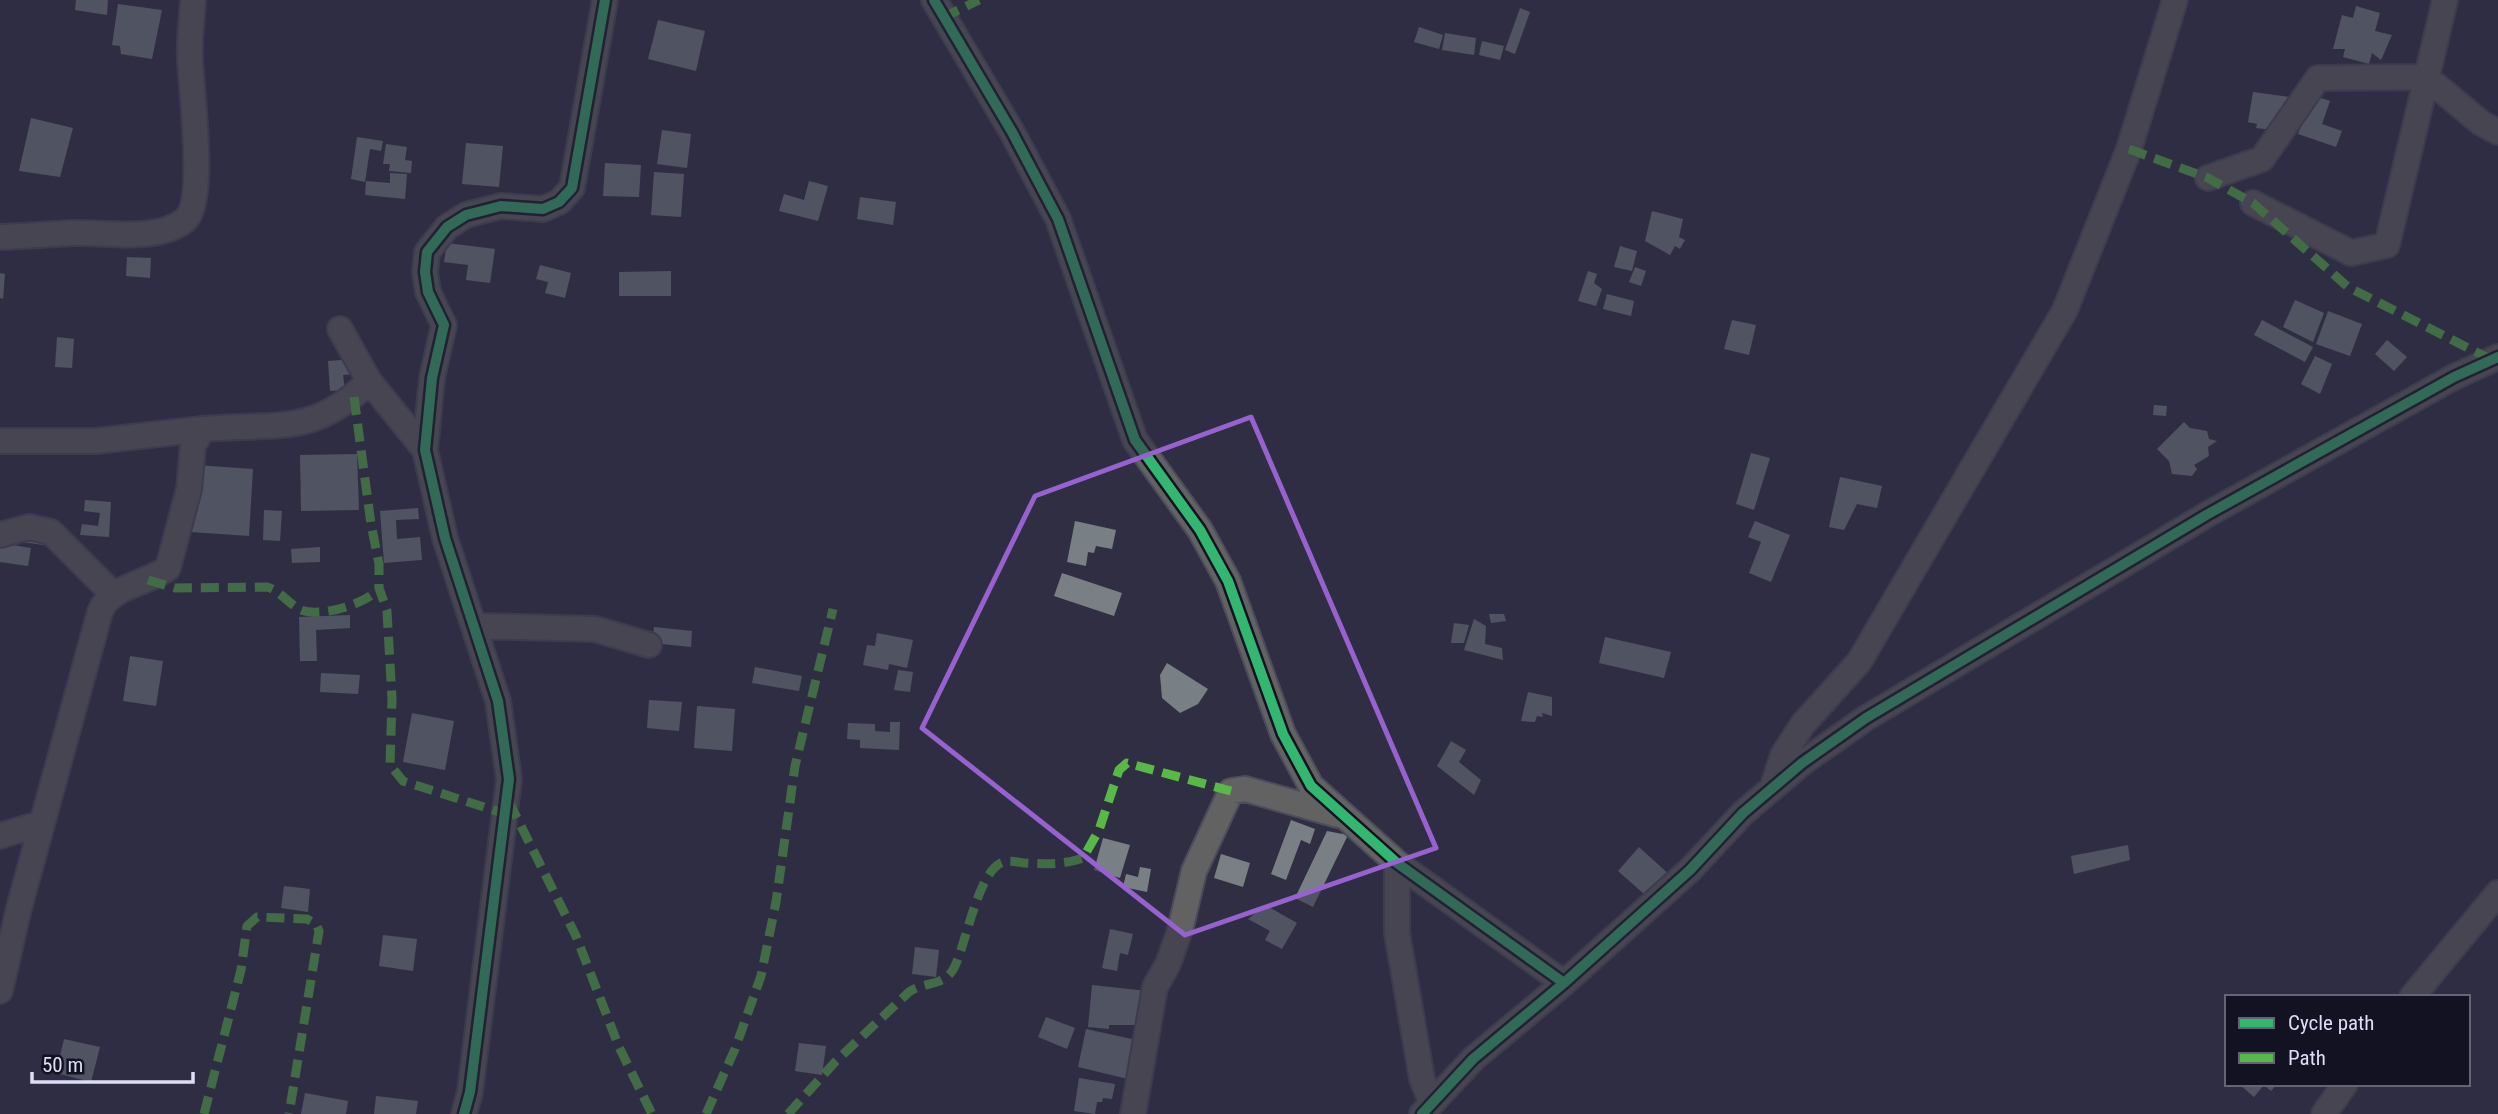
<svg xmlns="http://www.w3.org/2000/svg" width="2498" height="1114" font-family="'Roboto Condensed',sans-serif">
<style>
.building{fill:#788086}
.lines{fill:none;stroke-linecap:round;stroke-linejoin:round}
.minor-casing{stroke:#4d4c5e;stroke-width:28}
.minor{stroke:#636262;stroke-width:24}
.quiet{stroke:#58b947;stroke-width:9;stroke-dasharray:18 9;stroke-linecap:butt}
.cycleway-casing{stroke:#131223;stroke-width:15}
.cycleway{stroke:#33b770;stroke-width:10}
.marked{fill:none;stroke:#9861d0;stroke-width:5;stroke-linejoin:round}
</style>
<rect width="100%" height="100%" fill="#302e43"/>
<path class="building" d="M76,0h32l-1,15 -32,-5z
M118,4l44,6 -10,49 -31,-5 -1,-8 -8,-1z
M2356,6l24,7 -5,18 17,4 -11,25 -9,-7 -3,11 -26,-7 2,-8h-12l9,-34 11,3z
M1520,8l10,4 -15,42 -10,-4z
M658,20l47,11 -9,40 -48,-12z
M1419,27l24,8 -4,14 -25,-7z
M1445,33l31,5 -2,17 -32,-5z
M1482,41l22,5 -4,14 -21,-5z
M2253,92l36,5 -4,30 -12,3 -17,-2 1,-4 -9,-2z
M2312,95l18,6 -8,23 20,7 -6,16 -38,-13z
M31,118l42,10 -13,49 -41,-6z
M662,130l29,4 -4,34 -30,-4z
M357,137l26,4 -2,10 -11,-2 -5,33 -14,-3z
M466,143l37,3 -4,41 -37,-3z
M386,144l21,3 -2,13 7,1 -1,12 -22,-2 1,-7h-7z
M605,163l36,2 -2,32 -36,-1z
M654,172l30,2 -3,43 -30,-2z
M390,173l17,1 -2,25 -40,-4 1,-14 24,2z
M809,181l19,5 -10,35 -39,-10 5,-17 20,6z
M860,197l36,5 -3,23 -36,-6z
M1652,211l31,8 -4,18 6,3 -5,9 -5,-3 -5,9 -25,-14z
M447,243l48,6 -5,34 -24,-3 2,-15 -24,-3z
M1620,246l17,5 -5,20 -18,-4z
M127,257l24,1 -1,20 -24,-2z
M540,265l31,8 -6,25 -20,-5 3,-11 -12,-3z
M1635,267l11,4 -5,15 -12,-4z
M671,271v25h-52v-24z
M1588,271l9,3 -3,9 8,6 -6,17 -18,-5z
M0,273l5,1 -2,25 -3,-1z
M1607,294l27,7 -3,15 -28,-7z
M2295,300l29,13 -11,29 -30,-15z
M2328,311l34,13 -12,32 -34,-12z
M1732,320l24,5 -7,30 -25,-6z
M2262,320l51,27 -8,15 -51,-27z
M57,337l17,2 -2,29 -17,-1z
M2387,340l20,17 -13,14 -19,-17z
M2315,356l17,8 -12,30 -19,-10z
M355,359l1,15 -13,1 2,15 -15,1 -2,-30z
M2154,405l13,1 -1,10 -13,-1z
M2184,422l6,6 17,3 2,8 8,2 -9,6 1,9 -15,9 3,4 -5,7 -20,-2 -3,-13 -12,-12z
M1751,453l19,5 -16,52 -18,-6z
M357,454l2,56 -58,1 -1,-56z
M196,465l57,4 -4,67 -58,-4z
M1840,477l42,9 -5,22 -20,-4 -13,26 -15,-3z
M85,500l26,2 -2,35 -29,-2 2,-11 16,2 2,-13 -16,-2z
M418,508l1,11 -23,1 1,19 23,-2 2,23 -38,3 -4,-52z
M264,510l18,1 -2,30 -17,-1z
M1075,521l41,9 -4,19 -16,-3 -2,7 -6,-1 -2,14 -19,-4z
M1755,521l35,14 -19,47 -22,-9 12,-31 -13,-5z
M23,530l28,4 -1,12 -28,-4z
M0,543l31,5 -3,18 -28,-4z
M320,547v15l-28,1 -1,-14z
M1062,573l60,20 -8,23 -60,-20z
M1489,614h15l2,7 -15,2z
M350,615v13l-34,2 1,31h-17l-1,-44z
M1474,619l12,7 -1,18 17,4 1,12 -39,-10z
M1454,623l15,2 -5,18h-13z
M654,627l38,4 -1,16 -39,-4z
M877,633l36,7 -6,28 -18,-4 -1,6 -25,-5 4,-20 8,1z
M1605,637l66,15 -7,26 -65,-15z
M130,656l33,5 -7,45 -33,-5z
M1167,663l41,26 -10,15 -18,9 -18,-15 -2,-23z
M755,667l47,9 -3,15 -47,-8z
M898,670l15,2 -3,20 -16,-2z
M321,673l39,2 -2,19 -38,-2z
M1528,692l24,5v19l-10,-3 1,4 -6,-1 -2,6 -14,-1z
M649,700l33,2 -3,29 -32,-3z
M697,706l38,3 -3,42 -38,-3z
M412,713l42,8 -9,49 -42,-8z
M890,722h10l-1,28 -39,-2v-8l-13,-1 1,-16 27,1v7l15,1z
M1451,741l15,9 -7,12 22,18 -7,15 -37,-29z
M1291,820l24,9 -5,15 -9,-4 -15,40 -15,-6z
M1327,831l21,4 -35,72 -18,-9z
M1103,838l27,7 -10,33 -26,-8z
M2128,845l2,15 -56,14 -3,-18z
M1639,847l34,31 -21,23 -34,-30z
M1221,854l29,9 -7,24 -29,-9z
M1140,867l11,2 -4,23 -24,-5 3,-13 12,3z
M284,886l26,3 -2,23 -27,-4z
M1265,905l32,18 -15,26 -17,-9 5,-9 -22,-12z
M1110,929l23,5 -5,21 -8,-2 -3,18 -15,-3z
M383,935l34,4 -4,32 -34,-5z
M915,947l24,3 -3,27 -24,-3z
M1092,985l55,6 -4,34h-34v4l-21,-2z
M1046,1017l29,11 -8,21 -29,-12z
M1086,1029l55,12 -9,39 -54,-13z
M64,1039l36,8 -9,35 -35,-9z
M799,1043l27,3 -4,29 -27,-4z
M1079,1078l36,6 -3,15 -9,-1 -1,4h-5l-2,12 -21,-3z
M2239,1084h38l-6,7 -7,-6 -10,12z
M305,1093l43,8 -2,13h-45z
M376,1096l42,5 -2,13h-42z"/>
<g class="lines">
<g class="minor-casing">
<path id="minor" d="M934,0l78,132 46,87 77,221 65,90 28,51 55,153 28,52 86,77 167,120
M2208,178l54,-19 56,-81 108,-1 55,46 17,9
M2253,203l98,50 36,-8 58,-245
M0,237c25,-1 50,-3 74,-4 33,-1 82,9 110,-12 23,-18 7,-132 6,-162 -1,-20 2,-40 3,-59
M340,329l29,52 56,69
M0,441h96l107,-12
M0,535l29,-8 22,5 62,62
M476,626l119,3 54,16
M1773,786l10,-31 20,-31 56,-62 206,-352 64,-161 46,-149
M0,836l42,-13
M1397,863v70l25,146 9,22
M0,991l19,-83 81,-296c9,-26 47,-28 68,-44l21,-79 4,-44 10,-16c70,-7 111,9 166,-48
M2412,997l86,-104
M464,1114l6,-22 39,-313 -11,-78 -53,-163 -20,-88 7,-72 12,-53 -16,-33 -3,-20 2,-20 20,-25 19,-12 35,-9 42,3 16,-7 13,-14 33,-188
M1133,1114l22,-127 13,-23 12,-34 14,-59 37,-80 14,-2 93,26
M1422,1114l51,-55 91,-76 126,-113 53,-57 59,-50 64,-45 342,-204 246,-137 44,-20
M2324,1114l21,-30"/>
</g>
<use href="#minor" class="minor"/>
<path class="quiet" d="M942,18l37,-18
M2129,149l79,29 45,25 95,84 144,73
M354,397l17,127 8,40v24l8,23 5,88 -2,66 13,16 103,33
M148,580l27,8 92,-1c13,4 20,15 32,22 18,10 69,-5 80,-21
M509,802l67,134 43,111 33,67
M204,1114l37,-144 6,-44 10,-9 50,2 9,5 3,7 -30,183
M706,1114l29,-65 26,-73 15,-74 19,-136 38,-157
M788,1114l48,-53 73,-69c15,-11 35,-5 45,-24 12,-23 24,-98 49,-106 6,-2 15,0 21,1 21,1 39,2 59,-5l16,-28 20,-60 8,-7 104,28"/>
<g class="cycleway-casing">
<path id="cycleway" d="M934,0l78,132 46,87 77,221 65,90 28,51 55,153 28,52 86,77 167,120
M464,1114l6,-22 39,-313 -11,-78 -53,-163 -20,-88 7,-72 12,-53 -16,-33 -3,-20 2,-20 20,-25 19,-12 35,-9 42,3 16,-7 13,-14 33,-188
M1422,1114l51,-55 91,-76 126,-113 53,-57 59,-50 64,-45 342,-204 246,-137 44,-20"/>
</g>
<use href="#cycleway" class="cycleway"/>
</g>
<path d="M0 0H2498V1114H0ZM1251,417l185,431 -251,87 -263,-207 113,-232z" fill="#302e43" fill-opacity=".55" fill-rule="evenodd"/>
<path class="marked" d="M1251,417l185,431 -251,87 -263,-207 113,-232z"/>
<rect x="2225" y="995" width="245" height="91" fill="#131223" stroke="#646377" stroke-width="2"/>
<rect x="2239" y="1018" width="35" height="10" fill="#33b770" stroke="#646377" stroke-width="2"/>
<text x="2288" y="1030" font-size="21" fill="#ddddf6">Cycle path</text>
<rect x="2239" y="1053" width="35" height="10" fill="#58b947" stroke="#646377" stroke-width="2"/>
<text x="2288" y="1065" font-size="21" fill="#ddddf6">Path</text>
<path d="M32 1072v10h161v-10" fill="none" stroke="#ddddf6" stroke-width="3.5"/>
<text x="42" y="1072" font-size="21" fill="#ddddf6" stroke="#131223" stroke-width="5" paint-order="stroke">50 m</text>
</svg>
